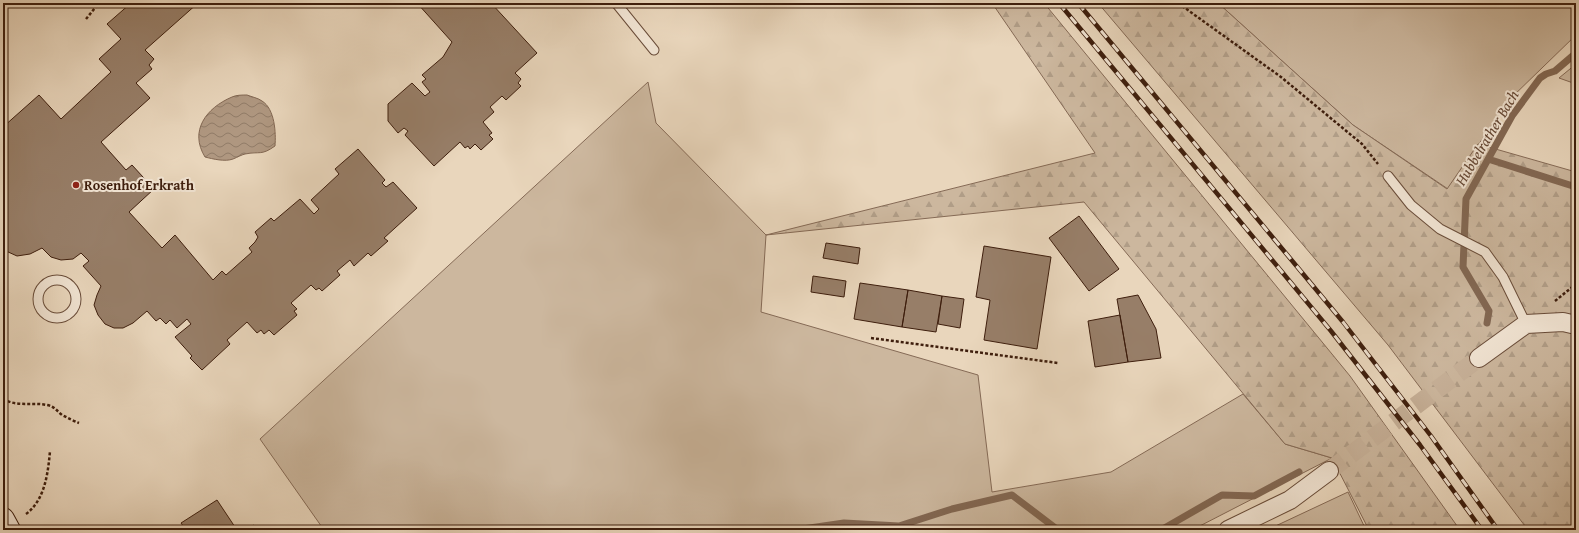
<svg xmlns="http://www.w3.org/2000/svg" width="1579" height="533" font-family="'Gentium Book Plus',serif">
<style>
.green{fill:#ccb79e;stroke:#856a56}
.forest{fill:url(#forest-firs);stroke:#856a56}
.water{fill:url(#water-waves);stroke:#826752}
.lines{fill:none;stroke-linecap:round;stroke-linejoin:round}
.stream{stroke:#826752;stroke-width:7}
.building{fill:#977e68;stroke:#3e1e0d}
.street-tunnel{stroke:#c7b199;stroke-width:18;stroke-dasharray:18 9;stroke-linecap:butt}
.lane-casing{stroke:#694c39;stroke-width:11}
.street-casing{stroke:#694c39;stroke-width:20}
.secondary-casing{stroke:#3e1e0d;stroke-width:24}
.path{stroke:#3e1e0d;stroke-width:2.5;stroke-dasharray:3 2;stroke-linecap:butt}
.lane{stroke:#f1e4d3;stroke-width:9}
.street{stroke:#f1e4d3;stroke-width:18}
.secondary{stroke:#f1e4d3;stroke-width:22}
.rail-casing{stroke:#3e1e0d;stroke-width:4.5}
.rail{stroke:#f1e4d3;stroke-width:3;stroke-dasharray:9;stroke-linecap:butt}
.poi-dot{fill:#8f2418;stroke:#f1e4d3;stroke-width:1.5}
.labels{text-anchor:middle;stroke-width:4;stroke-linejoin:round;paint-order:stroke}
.poi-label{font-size:14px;font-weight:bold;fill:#3e1e0d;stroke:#f1e4d3;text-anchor:start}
.water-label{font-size:15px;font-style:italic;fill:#664835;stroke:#f1e4d3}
</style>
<defs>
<pattern id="forest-firs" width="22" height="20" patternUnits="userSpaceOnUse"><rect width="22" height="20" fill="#ccb79e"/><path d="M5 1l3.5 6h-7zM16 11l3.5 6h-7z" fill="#b09d87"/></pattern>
<pattern id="water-waves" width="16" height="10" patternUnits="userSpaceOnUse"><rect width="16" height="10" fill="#af9780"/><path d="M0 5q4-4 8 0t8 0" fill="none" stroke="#907b67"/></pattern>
</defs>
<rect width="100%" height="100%" fill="#e9d6bc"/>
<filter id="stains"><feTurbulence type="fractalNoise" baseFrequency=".005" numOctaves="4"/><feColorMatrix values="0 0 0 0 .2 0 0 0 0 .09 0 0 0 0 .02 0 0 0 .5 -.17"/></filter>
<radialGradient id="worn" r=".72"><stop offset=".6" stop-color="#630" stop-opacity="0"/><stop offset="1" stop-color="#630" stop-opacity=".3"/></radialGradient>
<path class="green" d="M1218,3h358v32l-67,65 -61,89 -95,-64z
M1576,64v20l-17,-6z
M648,82l8,41 110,112 -5,77 217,63 14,117 119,-20 132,-78 42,50 47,14 -140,72h-868l-64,-91z
M1348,492l18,38h-99z"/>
<path class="forest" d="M992,3h52l306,373 110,154h-91l-37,-72 -47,-14 -201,-242 -318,33 329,-82z
M1098,3h120l135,122 94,64 31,-45 98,28v358h-48l-140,-185z"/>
<path class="water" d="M247,95c5,2 11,3 15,6 13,8 14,32 13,45 -14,10 -15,5 -30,8 -4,1 -7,3 -12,5 -8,3 -20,0 -28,-2 -16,-26 1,-49 27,-60 4,-2 10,-2 15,-2z"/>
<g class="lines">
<path class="stream" d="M1488,159l88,28
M1487,323l2,-12 -26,-44 3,-68 46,-83 28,-38 6,-4 9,-3 21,-18
M796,530l48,-7 55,3 53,-17 60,-14 46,35
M1161,530l61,-35 32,1 45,-24"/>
</g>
<path class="building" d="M131,3h67l-53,47 9,9 -5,6 3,4 -16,14 14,15 -49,44 25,28 6,-5 22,24 -25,23 33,36 13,-13 38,45 9,-9 4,4 26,-23 -3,-4 6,-6 3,-5 -3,-5 16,-14 3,3 26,-22 14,15 5,-5 -8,-9 28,-26 -4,-5 23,-20 27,31 -3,3 4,4 7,-5 24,26 -33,30 4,3 -17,15 -3,-3 -14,13 -4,-6 -13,11 3,4 -18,16 -3,-3 -3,2 -5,-5 -20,18 6,6 -3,2 3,4 -23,20 -5,-5 -5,4 -3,-4 -4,3 -10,-11 -20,18 3,4 -28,26 -12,-12 2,-2 -17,-19 16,-13 -4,-5 -10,9 -7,-8 -4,4 -6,-6 -4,3 -9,-10 -14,12 -10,5h-9l-9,-4 -7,-9 -4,-10 3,-10 4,-9 -18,-20 6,-5 -8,-8 -8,6 -12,1 -10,-3 -9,-9 -12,6 -13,2 -11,-5 -3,-4v-120l36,-32 22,24 50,-47 -12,-13 22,-20 -14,-15z
M417,3h74l46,50 -22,20 6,6 -3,4 3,3 -15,14 -4,-4 -12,11 4,5 -11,10 9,11 -3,2 4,4 -12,11 -6,-6 -5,5 -2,-3 -3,2 -5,-6 -26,24 -29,-31 3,-4 -4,-3 -6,5 -10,-12v-17l24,-21 13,13 5,-4 -8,-10 4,-3 -4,-4 21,-18 9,-15z
M1079,216l40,53 -30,22 -40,-53z
M826,243l34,5 -2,16 -35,-6z
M984,246l67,11 -14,92 -53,-9 6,-40 -14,-3z
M813,276l33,5 -2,16 -33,-5z
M860,283l48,7 -6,37 -48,-8z
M908,290l34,6 -6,36 -34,-5z
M1138,295l18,34 5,29 -33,4 -11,-63z
M942,296l22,3 -4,29 -22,-4z
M1120,315l8,47 -33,5 -7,-46z
M217,500l20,30h-51l-5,-7z
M254,525l3,5h-11z"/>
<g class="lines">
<path class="street-tunnel" d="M1329,471l150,-113"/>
<g class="lane-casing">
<path id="lane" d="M616,3l38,47
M1388,176l23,29 29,24 45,23 18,25 23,47
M38 299a19 19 0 1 1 38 0a19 19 0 1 1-38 0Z"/>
</g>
<g class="street-casing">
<path id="street" d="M1479,358l47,-34 37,-2 13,3
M1228,530l62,-30 39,-29"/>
</g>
<g class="secondary-casing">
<path id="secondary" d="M3,519l6,11"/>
</g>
<path class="path" d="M1178,3l103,74 81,67 16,20
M86,19l13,-16
M1555,301l21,-17
M871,338l187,25
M3,399c14,8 29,3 44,6 7,1 10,6 15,10 6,3 12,6 17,8
M26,514c19,-14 22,-41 24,-63"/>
<use href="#lane" class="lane"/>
<use href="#street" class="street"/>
<use href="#secondary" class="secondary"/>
<g class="rail-casing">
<path id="rail" d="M1059,3l272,328 89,114 62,85
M1078,3l265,319 88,114 67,94"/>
</g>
<use href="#rail" class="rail"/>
</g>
<circle class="poi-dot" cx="76" cy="185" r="4"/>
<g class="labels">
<g class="poi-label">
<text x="84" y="190">Rosenhof Erkrath</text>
</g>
<g class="water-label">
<text transform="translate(1487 138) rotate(-59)" y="5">Hubbelrather Bach</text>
</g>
</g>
<rect width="1579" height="533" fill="none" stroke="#e9d6bc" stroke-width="16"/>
<rect x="4" y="4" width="1571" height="525" fill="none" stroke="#3e1e0d" stroke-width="2"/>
<rect x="8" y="8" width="1563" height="517" fill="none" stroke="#3e1e0d"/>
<rect width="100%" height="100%" filter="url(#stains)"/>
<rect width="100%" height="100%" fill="url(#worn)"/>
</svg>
